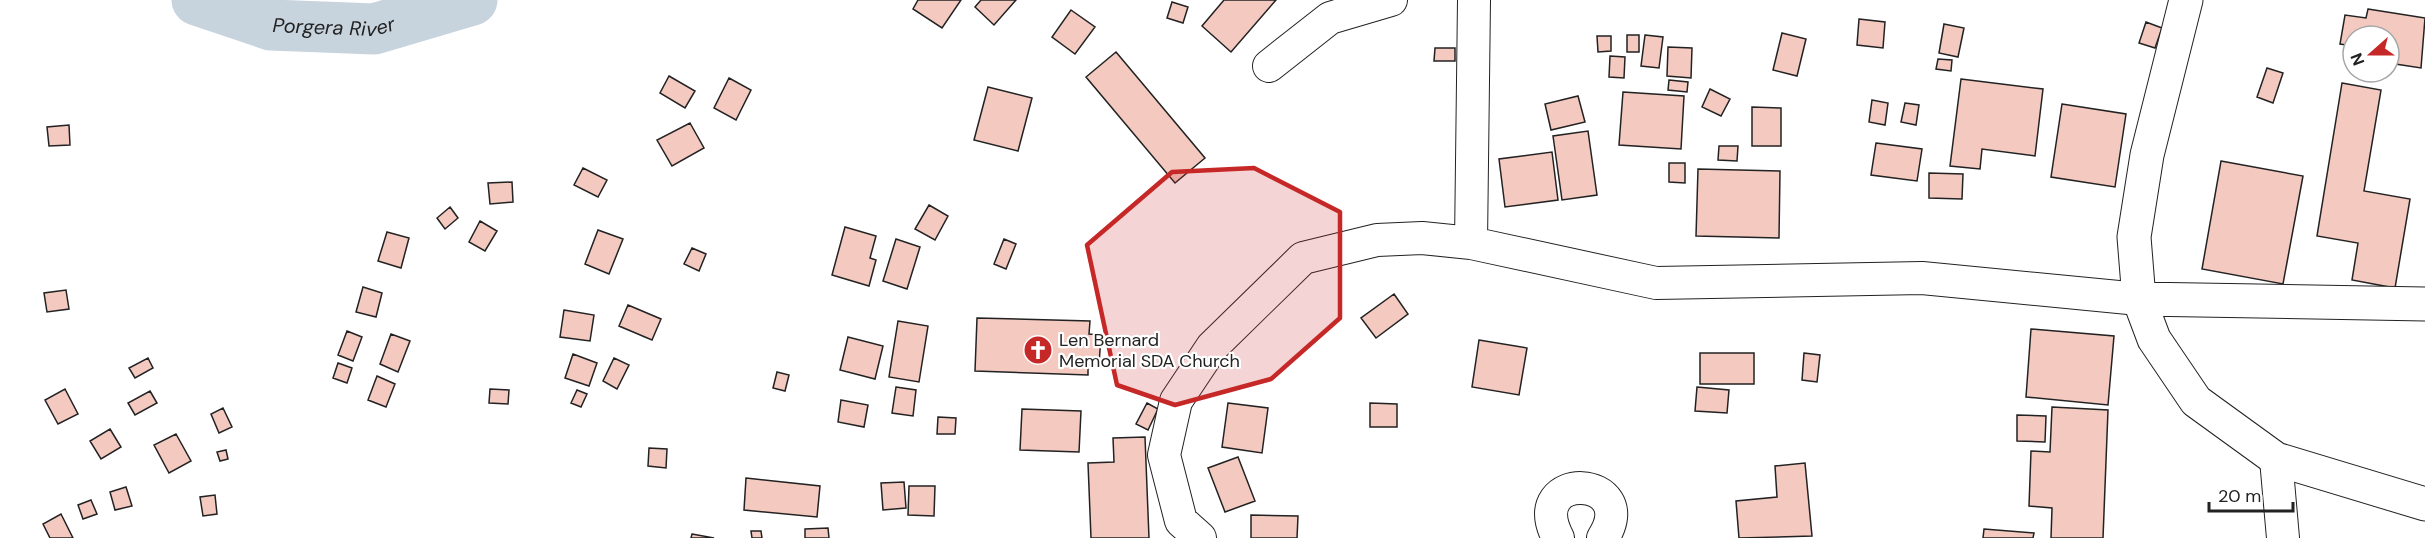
<svg xmlns="http://www.w3.org/2000/svg" width="2425" height="538" font-family="'DM Sans',sans-serif">
<style>
.lines{fill:none;stroke-linecap:round;stroke-linejoin:round}
.river{stroke:#c7d3dd;stroke-width:51}
.building{fill:#f3c9c0;stroke:#222;stroke-width:1.5}
.minor-casing{stroke:#222;stroke-width:34}
.major-casing{stroke:#222;stroke-width:35}
.minor{stroke:#fff;stroke-width:32}
.major{stroke:#fff;stroke-width:33}
.marked{fill:#c62828;fill-opacity:0.2;stroke:#c62828;stroke-width:4.5;stroke-linejoin:round}
.labels{text-anchor:middle;stroke-width:4.5;stroke-linejoin:round;paint-order:stroke}
.poi-label{font-size:18px;fill:#222;stroke:#fff;text-anchor:start}
.water-label{font-size:20px;font-style:italic;fill:#222;stroke:#fff}
</style>
<rect width="100%" height="100%" fill="#fff"/>
<g class="lines">
<path class="river" id="s1" d="M197,0l74,25 103,4 98,-29"/>
</g>
<path class="building" d="M918,0h43l-19,28 -29,-19z
M981,0h35l-22,25 -19,-18z
M1224,0h52l-45,52 -29,-26z
M1172,2l16,5 -5,16 -16,-5z
M2368,9l57,9 -4,50 -32,-5v-27h-36v10l-13,-2 5,-29 21,3z
M1071,10l24,17 -20,27 -23,-17z
M1859,19l26,3 -2,26 -26,-3z
M2146,22l16,6 -7,20 -16,-5z
M1944,24l20,4 -6,29 -19,-4z
M1782,33l24,6 -9,37 -24,-6z
M1627,35h12v17h-12z
M1645,35l18,2 -4,31 -18,-2z
M1597,36h14v15l-13,1z
M1668,47l24,1 -1,30 -24,-2z
M1435,48h20v13h-21z
M1116,52l89,106 -30,25 -89,-106z
M1610,56l15,1 -1,21 -15,-1z
M1938,59l14,1 -1,11 -15,-2z
M2267,68l16,5 -10,30 -16,-6z
M669,76l26,15 -10,17 -25,-15z
M729,78l22,12 -15,30 -22,-12z
M1961,79l82,10 -8,67 -53,-7 -2,20 -30,-3z
M1669,80l19,2 -1,10 -19,-2z
M2342,83l39,7 -17,101 46,8 -15,89 -43,-8 6,-37 -41,-7z
M988,87l44,11 -14,53 -44,-11z
M1710,89l20,10 -9,17 -19,-9z
M1623,92l61,4 -3,53 -62,-4z
M1578,96l7,26 -34,8 -6,-26z
M1872,100l16,3 -3,22 -16,-3z
M1905,103l14,2 -3,20 -15,-3z
M2062,104l64,10 -11,73 -64,-10z
M1752,107l29,1v38h-29z
M690,123l14,25 -32,18 -15,-26z
M69,125l1,20 -21,1 -2,-19z
M1588,131l9,64 -35,5 -9,-64z
M1876,143l46,6 -5,32 -46,-6z
M1719,146h19l-1,15 -19,-1z
M1552,152l6,48 -53,7 -6,-48z
M2221,161l82,15 -20,108 -81,-15z
M1669,163h16v20l-16,-1z
M583,168l24,12 -9,17 -24,-12z
M1698,169l82,2 -1,67 -83,-2z
M1929,173l34,1 -1,25 -33,-1z
M512,182l1,20 -23,2 -2,-21z
M929,205l19,11 -13,24 -20,-11z
M450,207l8,11 -13,11 -8,-11z
M480,221l17,10 -12,20 -16,-9z
M845,227l31,9 -6,22 6,2 -7,26 -37,-11z
M598,230l25,9 -14,35 -24,-10z
M387,232l22,6 -8,30 -23,-7z
M896,239l24,8 -13,42 -24,-8z
M1004,239l12,5 -10,25 -12,-5z
M692,248l14,6 -7,17 -15,-7z
M363,287l19,6 -6,24 -20,-5z
M66,290l3,19 -22,3 -3,-19z
M1394,294l14,20 -32,24 -15,-20z
M628,305l33,14 -9,21 -33,-14z
M564,310l30,5 -4,26 -30,-4z
M977,318l113,3 -1,13 12,1 -2,30h-11v10l-113,-4z
M898,321l30,5 -9,56 -30,-5z
M2031,329l83,7 -6,69 -82,-8z
M347,331l15,6 -9,24 -15,-6z
M391,334l19,7 -12,31 -18,-8z
M848,337l35,9 -8,33 -35,-9z
M1479,340l48,8 -8,47 -47,-8z
M1700,353h54v31h-54z
M1804,353l16,2 -3,27 -15,-2z
M573,354l24,9 -8,23 -24,-8z
M148,358l5,10 -18,10 -6,-10z
M614,358l15,7 -12,24 -14,-8z
M338,363l14,5 -5,15 -14,-5z
M777,372l12,3 -4,16 -12,-3z
M377,376l18,8 -9,23 -18,-7z
M896,387l20,3 -3,26 -21,-3z
M1697,387l32,3 -2,23 -32,-2z
M65,389l13,25 -20,10 -13,-24z
M490,389l19,1 -1,14 -19,-1z
M577,390l10,4 -6,13 -10,-4z
M150,391l7,12 -22,12 -7,-12z
M841,400l27,5 -4,22 -26,-5z
M1147,403l11,6 -10,21 -12,-6z
M1228,403l40,5 -6,45 -40,-6z
M1370,403l27,1v23h-27z
M2052,407l56,3 -5,128h-52l1,-30 -23,-2 2,-55 19,1z
M223,408l9,19 -13,6 -8,-19z
M1022,409l59,2 -2,41 -59,-2z
M2017,415l29,1 -1,26 -28,-1z
M938,417l18,1 -1,16h-18z
M110,429l11,18 -20,12 -11,-18z
M176,434l15,27 -22,12 -15,-28z
M1145,437l4,101h-58l-3,-75 26,-1 -1,-24z
M649,448l18,1 -1,19 -18,-2z
M226,450l2,9 -8,2 -3,-9z
M1238,457l17,44 -30,11 -17,-44z
M1805,463l7,73 -73,2 -3,-37 41,-4 -2,-31z
M746,478l74,8 -3,31 -73,-7z
M904,482l2,26 -23,2 -2,-27z
M909,486h26l-1,30 -26,-1z
M126,487l6,19 -17,4 -5,-18z
M215,495l2,19 -14,2 -3,-19z
M91,500l6,14 -14,5 -5,-14z
M61,514l12,24h-23l-7,-14z
M1251,515l47,1 -1,22h-46z
M828,528l1,10h-24v-9z
M1984,529l50,4 -1,5h-50z
M751,531h10l1,7h-10z
M692,534l22,4h-23z"/>
<g class="lines">
<g class="minor-casing">
<path id="minor" d="M1269,66l61,-48 61,-18
M1471,243l3,-243
M2276,459l7,79
M1200,538l-19,-17 -17,-66 12,-54 36,-54 91,-89 74,-18 45,-2 49,5 185,40 266,-5 217,21
M1558,538c-36,-70 85,-63 45,0"/>
</g>
<g class="major-casing">
<path id="major" d="M2186,0l-39,155 -13,82 5,62 15,40 42,62 80,58 149,45
M2139,299l286,5"/>
</g>
<use href="#minor" class="minor"/>
<use href="#major" class="major"/>
</g>
<path class="marked" d="M1254,168l86,44v106l-69,61 -96,26 -58,-20 -30,-140 85,-73z"/>
<defs>
<g id="church-disc" transform="scale(1.5)"><circle r="9.5" fill="#c62828" stroke="#fff"/><path d="M-1.2-6h2.4v3.5h3.3v2.4h-3.3V6h-2.4V-.1h-3.3v-2.4h3.3Z" fill="#fff"/></g>
</defs>
<g fill-rule="evenodd">
<use href="#church-disc" x="1038" y="350"/>
</g>
<g class="labels">
<g class="poi-label">
<text x="1059" y="346">Len Bernard<tspan x="1059" dy="21">Memorial SDA Church</tspan></text>
</g>
<g class="water-label">
<text dy="7" stroke="none"><textPath href="#s1" startOffset="141">Porgera River</textPath></text>
</g>
</g>
<g transform="translate(2371 54) rotate(249)"><circle r="28" fill="#ffffff" stroke="#a7a7a7" stroke-width="1.5"/>
<path d="M0-4.5L10 22L0 15L-10 22Z" fill="#c62828"/>
<text y="-9" font-size="16" font-weight="bold" text-anchor="middle" fill="#222222">N</text>
</g>
<path d="M2209 502v9h84v-9" fill="none" stroke="#222222" stroke-width="3"/>
<text x="2218" y="502" font-size="18" fill="#222222" stroke="#ffffff" stroke-width="4.5" paint-order="stroke">20 m</text>
</svg>
